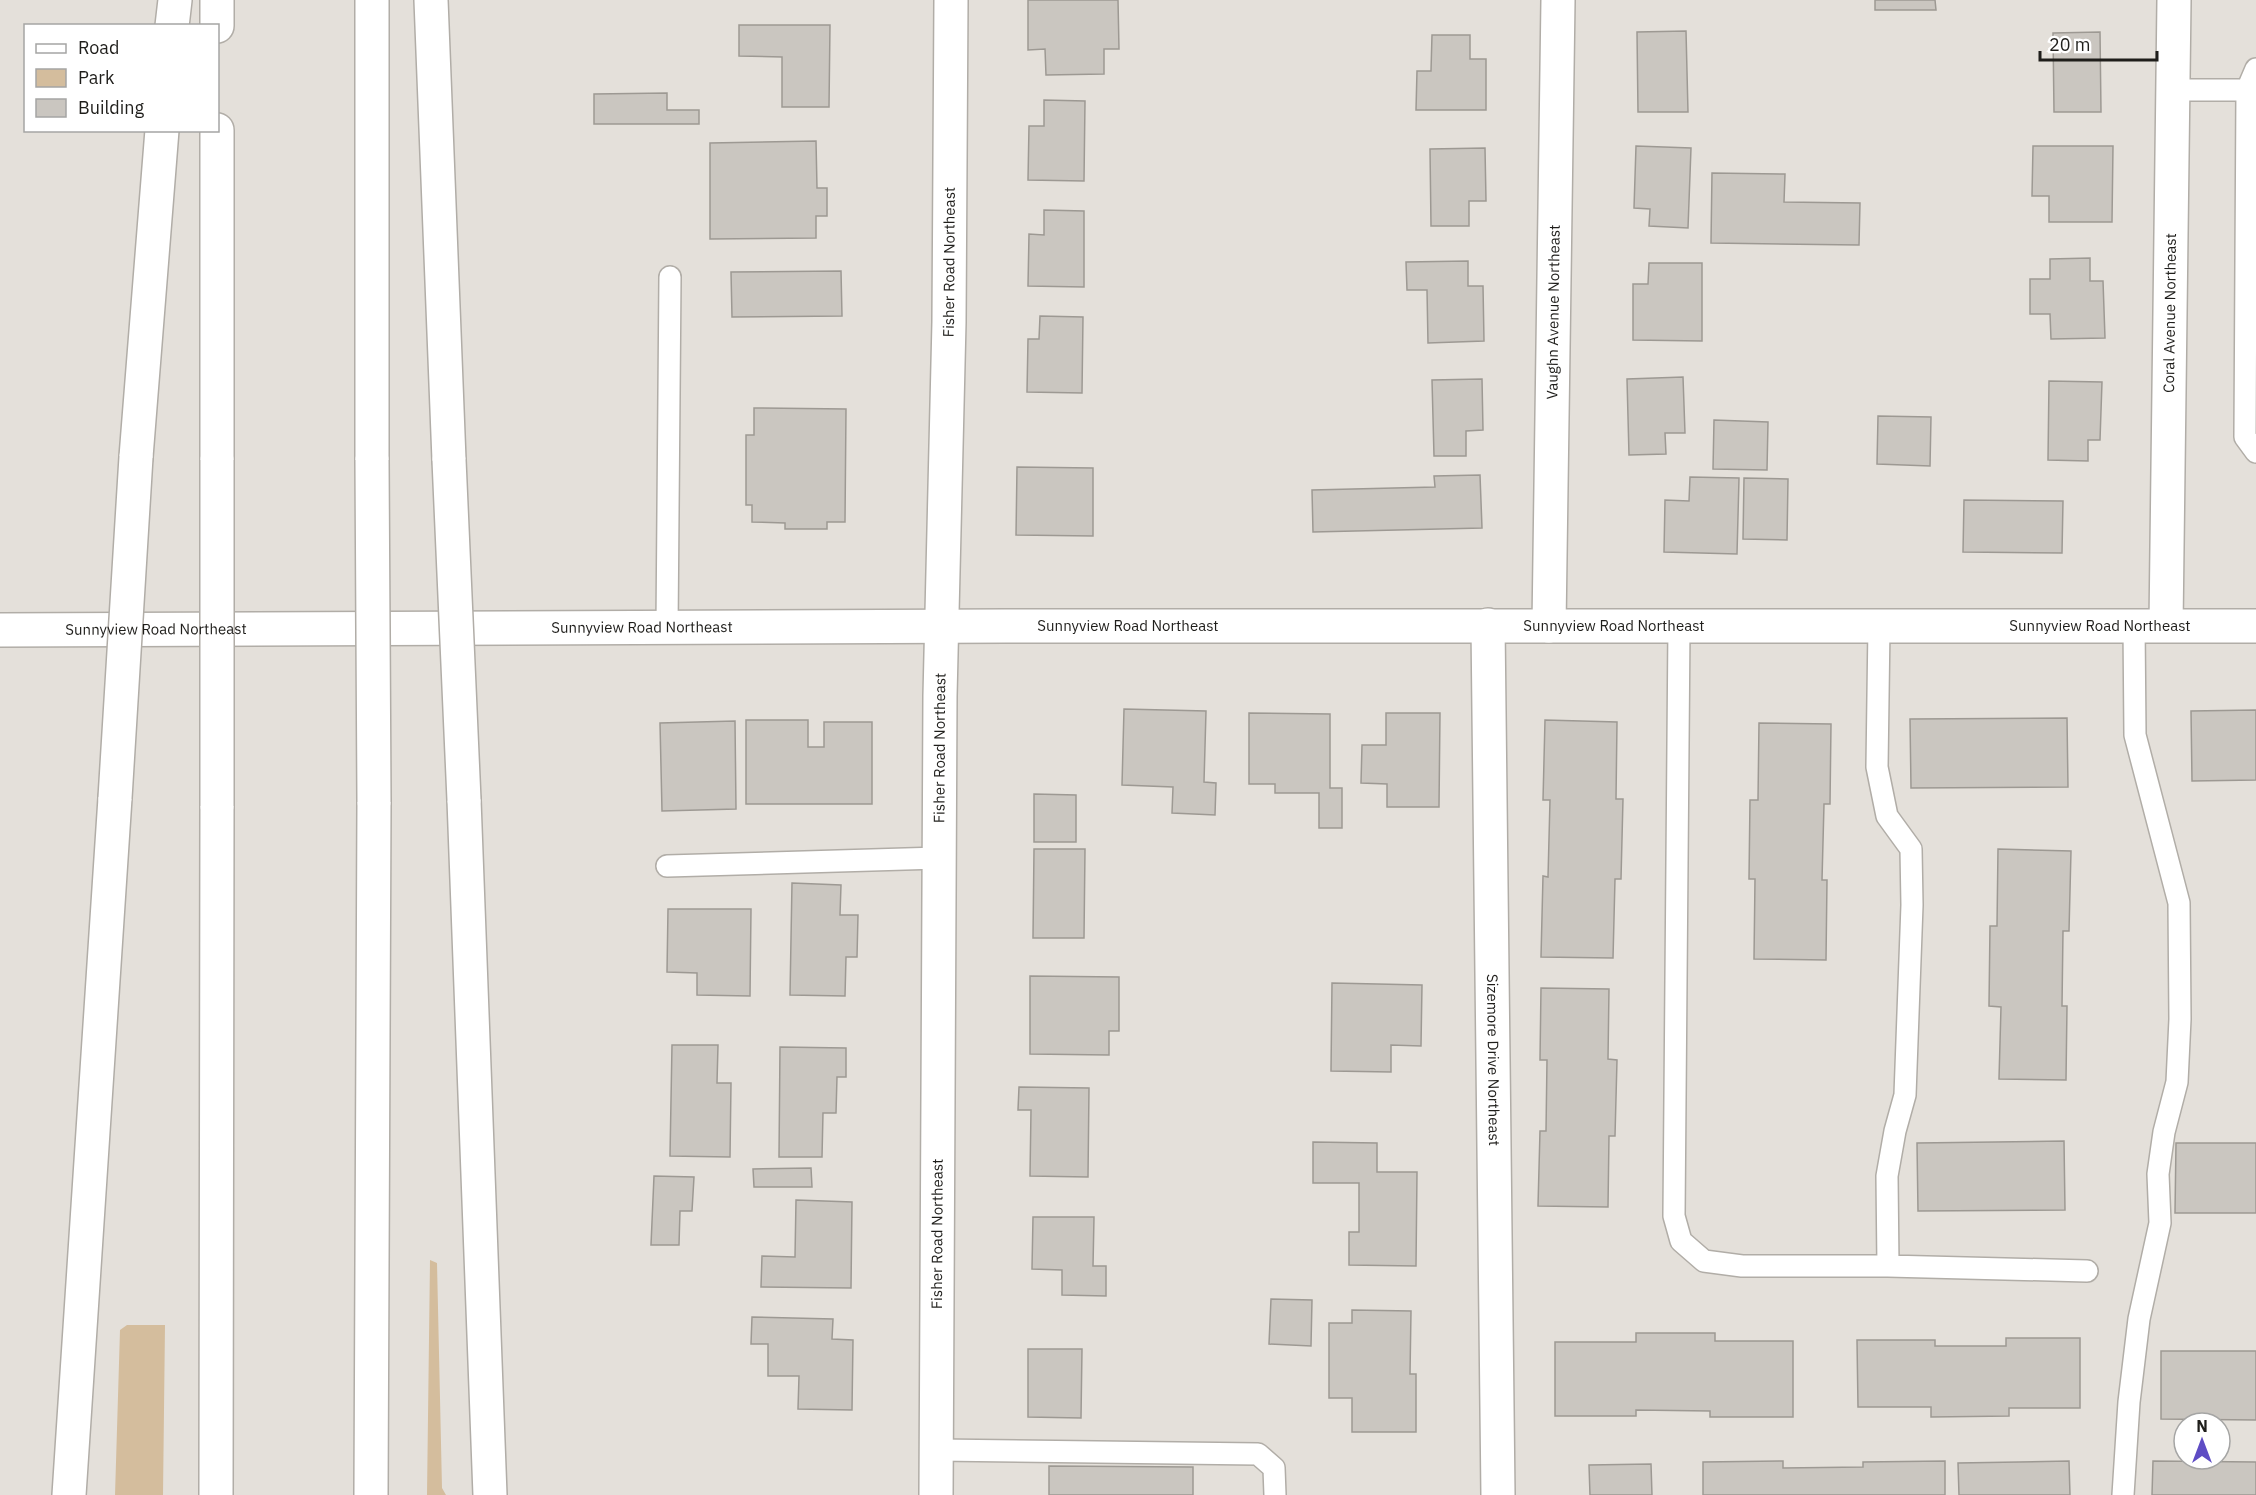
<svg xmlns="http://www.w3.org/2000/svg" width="2256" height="1495" font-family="'IBM Plex Sans',sans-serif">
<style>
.green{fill:#d4bd9d}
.building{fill:#cac6c0;stroke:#9d9993;stroke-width:1.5}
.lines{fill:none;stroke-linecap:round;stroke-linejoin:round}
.lane-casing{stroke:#b1ada7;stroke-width:24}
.street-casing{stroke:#b1ada7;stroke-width:36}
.secondary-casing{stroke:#b1ada7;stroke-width:36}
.highway-casing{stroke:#b1ada7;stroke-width:36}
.lane{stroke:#fff;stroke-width:21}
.street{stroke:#fff;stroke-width:33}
.secondary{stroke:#fff;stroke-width:33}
.highway{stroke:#fff;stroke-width:33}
.highway-bridge-casing{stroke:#b1ada7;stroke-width:36;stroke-linecap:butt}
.highway-bridge{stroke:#fff;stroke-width:33}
.labels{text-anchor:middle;stroke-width:4.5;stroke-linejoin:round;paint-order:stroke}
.street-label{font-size:15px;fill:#1f1e1b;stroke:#fff}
</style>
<rect width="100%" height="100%" fill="#e4e0da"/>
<path class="green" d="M430,1260l7,3 5,225 4,7h-19z
M127,1325h38l-2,170h-48l5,-165z"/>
<path class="building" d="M1028,0h90l1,49h-15v25l-58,1 -1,-26 -17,1z
M1875,0h60l1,10h-61z
M739,25h91l-1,82h-47v-50l-43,-1z
M1686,31l2,81h-50l-1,-80z
M2100,32l1,80h-47l-1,-79z
M1432,35h38v24h16v51h-70l1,-39h14z
M667,93v17h32v14h-105v-30z
M1044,100l41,1 -1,80 -56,-1 1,-54h15z
M816,141l1,47h10v28h-11v22l-106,1v-96z
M1636,146l55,2 -3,80 -39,-2 1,-17 -16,-1z
M2033,146h80l-1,76h-63v-26h-17z
M1485,148l1,53h-17v25h-38l-1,-77z
M1712,173l73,1 -1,28 76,1 -1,42 -148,-2z
M1044,210l40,1v76l-56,-1 1,-52 15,1z
M2090,258v23h13l2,57 -54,1 -1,-25h-20v-35h20v-20z
M1468,261v25h15l1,55 -56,2 -1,-53h-20l-1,-28z
M1649,263h53v78l-69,-1v-56h15z
M841,271l1,45 -110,1 -1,-45z
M1040,316l43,1 -1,76 -55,-1 1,-53h11z
M1683,377l2,56h-20l1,21 -37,1 -2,-76z
M1482,379l1,51 -17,1v25h-32l-2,-76z
M2049,381l53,1 -2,58h-12v21l-40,-1z
M754,408l92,1 -1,113h-18v7h-42v-6l-33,-1v-17h-6v-70h8z
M1878,416l53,1 -1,49 -53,-2z
M1714,420l54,2 -1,48 -54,-1z
M1017,467l76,1v68l-77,-1z
M1480,475l2,53 -169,4 -1,-42 123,-3 -1,-11z
M1690,477l49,1 -2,76 -73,-2 1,-52 24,1z
M1744,478l44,1 -1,61 -44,-1z
M1964,500l99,1 -1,52 -99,-1z
M1124,709l82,2 -2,71 12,1 -1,32 -43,-2 1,-26 -51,-2z
M2256,710v70l-64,1 -1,-70z
M1249,713l81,1v74h12v40h-23v-35h-44v-9h-26z
M1386,713h54l-1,94h-52v-23l-26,-1 1,-38h24z
M2067,718l1,69 -157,1 -1,-69z
M746,720h62v27h16v-25h48v82h-126z
M1545,720l72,2 -1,77h7l-2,80h-6l-2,79 -72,-1 2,-81 5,1 2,-77h-7z
M735,721l1,88 -74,2 -2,-88z
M1759,723l72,1 -1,80h-6l-2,76h5l-1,80 -72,-1 1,-80h-6l1,-79h8z
M1034,794l42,1v47h-42z
M1034,849h51l-1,89h-51z
M1998,849l73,2 -2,80h-6l-1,75h5l-1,74 -67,-1 2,-72 -12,-1 1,-80h7z
M792,883l49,2 -1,30h18l-1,42h-11l-1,39 -55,-1z
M668,909h83l-1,87 -53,-1v-22l-30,-1z
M1030,976l89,1v54h-10v24l-79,-1z
M1332,983l90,2 -1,61 -30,-1v27l-60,-1z
M1541,988l68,1 -1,70 9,1 -2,76h-6l-1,71 -70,-1 2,-75h6l1,-71h-7z
M672,1045h46l-1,38h14l-1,74 -60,-1z
M780,1047l66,1v29h-9l-1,36h-13l-1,44h-43z
M1019,1087l70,1 -1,89 -58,-1 1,-66h-13z
M2064,1141l1,69 -147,1 -1,-68z
M1313,1142l64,1v29h40l-1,94 -67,-1v-33h10v-49h-46z
M2176,1143h80v70h-81z
M811,1168l1,19h-58l-1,-18z
M654,1176l40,1 -2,34h-12l-1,34h-28z
M796,1200l56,2 -1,86 -90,-1 1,-31 33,1z
M1033,1217h61l-1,49h13v30l-44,-1v-25l-30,-1z
M1271,1299l41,1 -1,46 -42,-2z
M1352,1310l59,1 -1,63h6v58h-64v-34h-23v-75h23z
M752,1317l81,2 -1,20 21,1 -1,70 -54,-1 1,-33h-31v-32h-17z
M1636,1333h79v8h78v76h-83v-6l-74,-1v6h-81v-74h81z
M2006,1338h74v70h-71v8l-78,1v-10h-73l-1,-67h78v6h71z
M1028,1349h54l-1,69 -53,-1z
M2161,1351h95v69l-95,-1z
M1783,1461v7l80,-1v-5l82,-1v34h-242v-33z
M2069,1461l1,34h-111l-1,-32z
M2153,1461l103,1v33h-104z
M1651,1464l1,31h-62l-1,-30z
M1049,1466l144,1v28h-144z"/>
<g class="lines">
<g class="lane-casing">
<path id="lane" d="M2173,90h74l-2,347 11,15
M2247,90l9,-21
M1679,626l-5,590 7,25 23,20 38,5h146l199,5
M1879,626l-2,141 10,49 24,33 1,56 -7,190 -10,36 -8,45 1,90
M667,628l3,-351
M667,866l272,-8
M937,1450l321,4 16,14 1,27
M2123,1495l6,-93 10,-83 21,-96 -2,-49 6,-42 13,-50 3,-63 -1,-116 -44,-168 -1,-110"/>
</g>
<g class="street-casing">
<g id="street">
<path id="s1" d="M1488,625l10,870"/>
<path id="s2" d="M2166,625l8,-625"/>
<path id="s3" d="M1549,626l9,-626"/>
</g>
</g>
<g class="secondary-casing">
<g id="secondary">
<path id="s4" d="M0,630l1006,-4h1250"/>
<path id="s5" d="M936,1495l4,-799 9,-374 2,-322"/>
</g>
</g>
<g class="highway-casing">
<path id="highway" d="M217,0v26
M431,0l18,460
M172,26l3,-26
M217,130v330
M136,457l26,-327
M372,460v-460
M464,800l26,695
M69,1495l46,-697
M216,1495l1,-689
M371,1495l3,-693"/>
</g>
<use href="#lane" class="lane"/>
<use href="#street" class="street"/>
<use href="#secondary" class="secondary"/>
<use href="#highway" class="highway"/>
<g class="highway-bridge-casing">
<path id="highway-bridge" d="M217,460v346
M372,460l2,342
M449,460l15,340
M115,798l21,-341"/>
</g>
<use href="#highway-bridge" class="highway-bridge"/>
</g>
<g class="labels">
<g class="street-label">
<text dy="5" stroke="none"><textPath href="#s5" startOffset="1233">Fisher Road Northeast</textPath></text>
<text dy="5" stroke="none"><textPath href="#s3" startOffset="314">Vaughn Avenue Northeast</textPath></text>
<text dy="5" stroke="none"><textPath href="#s2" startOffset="312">Coral Avenue Northeast</textPath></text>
<text dy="5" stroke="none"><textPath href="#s4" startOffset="2100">Sunnyview Road Northeast</textPath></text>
<text dy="5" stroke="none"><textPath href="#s4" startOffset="1128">Sunnyview Road Northeast</textPath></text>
<text dy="5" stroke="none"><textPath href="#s4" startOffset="1614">Sunnyview Road Northeast</textPath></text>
<text dy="5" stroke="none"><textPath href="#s4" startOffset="642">Sunnyview Road Northeast</textPath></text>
<text dy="5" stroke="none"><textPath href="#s4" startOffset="156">Sunnyview Road Northeast</textPath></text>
<text dy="5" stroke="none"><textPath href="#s5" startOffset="747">Fisher Road Northeast</textPath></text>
<text dy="5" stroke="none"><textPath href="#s1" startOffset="435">Sizemore Drive Northeast</textPath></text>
<text dy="5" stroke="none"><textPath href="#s5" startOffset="261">Fisher Road Northeast</textPath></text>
</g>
</g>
<rect x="24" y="24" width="195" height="108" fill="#ffffff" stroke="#a5a5a4" stroke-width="1.5"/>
<rect x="36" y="44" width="30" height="9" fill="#ffffff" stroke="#a5a5a4" stroke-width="1.5"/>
<text x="78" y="54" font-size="18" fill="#1f1e1b">Road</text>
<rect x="36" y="69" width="30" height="18" fill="#d4bd9d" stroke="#a5a5a4" stroke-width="1.5"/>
<text x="78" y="84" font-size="18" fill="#1f1e1b">Park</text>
<rect x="36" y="99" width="30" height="18" fill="#cac6c0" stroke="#a5a5a4" stroke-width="1.5"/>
<text x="78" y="114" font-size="18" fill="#1f1e1b">Building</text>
<g transform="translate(2202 1441)"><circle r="28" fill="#ffffff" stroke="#a5a5a4" stroke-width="1.5"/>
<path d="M0-4.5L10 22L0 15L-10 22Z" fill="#5e4cc4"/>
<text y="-9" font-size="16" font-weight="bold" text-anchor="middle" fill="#1f1e1b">N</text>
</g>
<path d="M2040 51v9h117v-9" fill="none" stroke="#1f1e1b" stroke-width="3"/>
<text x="2049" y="51" font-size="18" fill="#1f1e1b" stroke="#ffffff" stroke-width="4.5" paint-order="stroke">20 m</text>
</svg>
